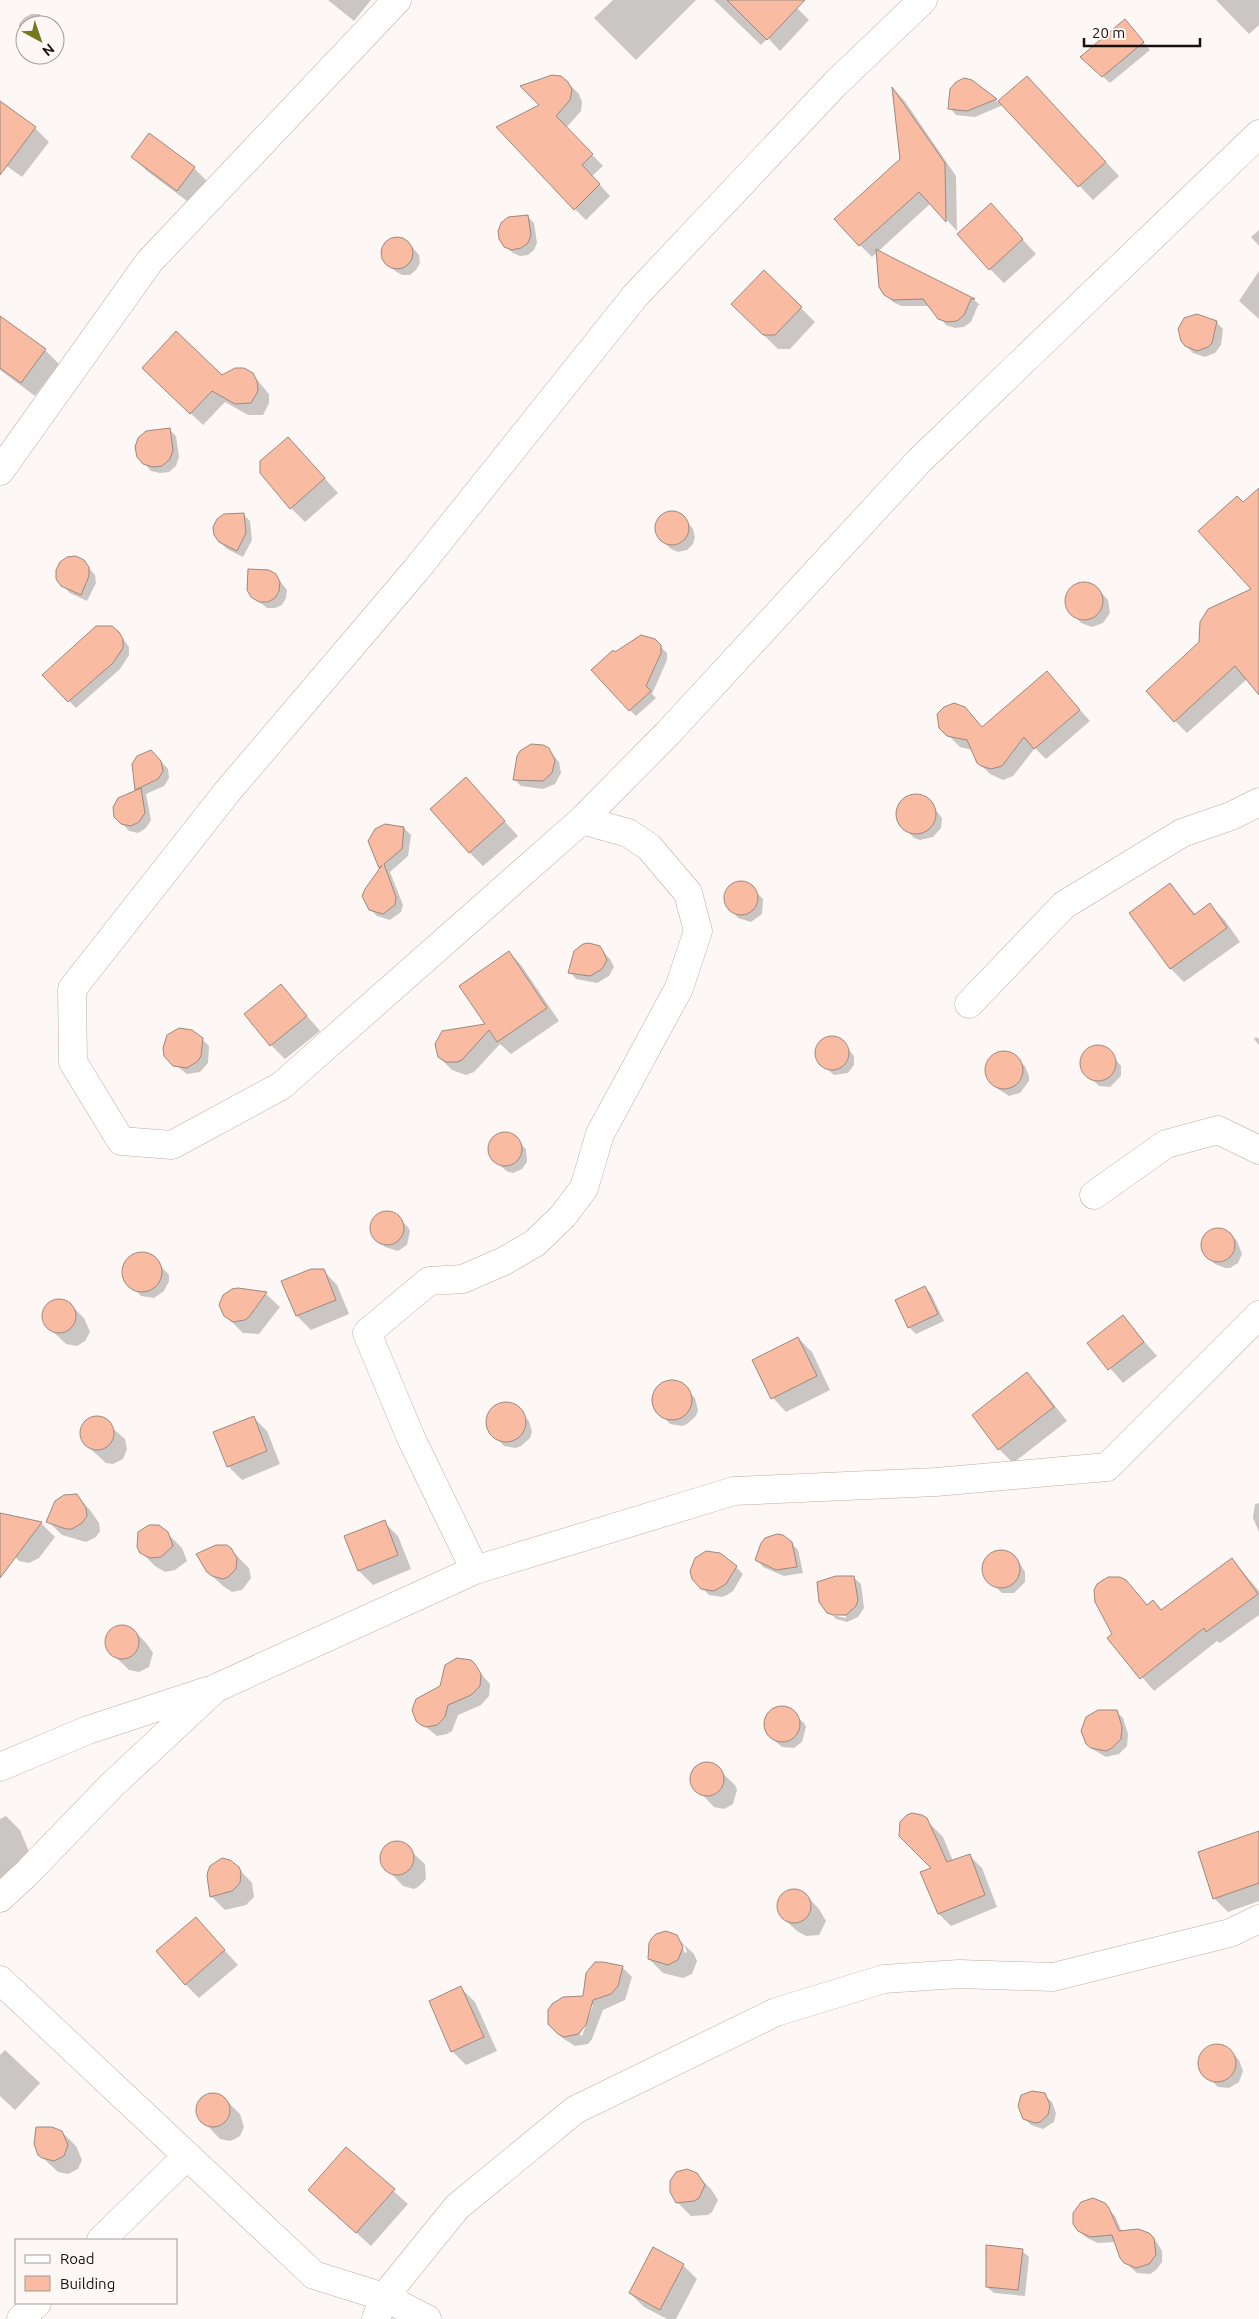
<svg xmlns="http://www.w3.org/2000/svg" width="1259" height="2319" font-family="Ubuntu,sans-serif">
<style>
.shadow{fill:#0003;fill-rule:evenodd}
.building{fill:#f9bba1;stroke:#9d887f}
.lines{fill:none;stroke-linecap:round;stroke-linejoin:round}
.minor-casing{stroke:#c1aba2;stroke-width:29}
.minor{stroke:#fff;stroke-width:28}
</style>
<rect width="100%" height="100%" fill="#fdf8f6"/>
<path class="shadow" d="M328,0h43l-17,21z
M613,0h83l-60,60 -42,-42z
M714,0h86l-3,8 12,12 -29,31 -12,-13 -7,7z
M1216,0h43v25l-10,9z
M31,14h8l13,11h-27v17l-6,-10v-8l5,-6z
M1131,28l19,22 -40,33 -21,-19z
M55,30l2,4 -2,10z
M1027,77l92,99 -26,24 -90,-95 -28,12 -19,-2 -6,-7 22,-27 26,21z
M568,83l11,11 3,8 -1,9 -15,17 37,38 -11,10 18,20 -24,24 -11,-11 -34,-103z
M894,90l10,10 52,76 1,55 -26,-28 -59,54 -12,-12 41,-86z
M0,107l35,21 14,14 -27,35 -22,-16z
M133,157l61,11 14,14 -17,22 -44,-33z
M527,216l7,7 3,20 -3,7 -6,5 -8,1 -7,-3 -8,-7z
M1004,219l32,35 -32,29 -14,-14z
M1259,230v16l-8,-9z
M392,238h8l7,3 12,14 1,8 -4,7 -6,5h-8l-7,-4 -12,-13 -1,-8 4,-7z
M878,252l96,48 6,5h-2l-7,17 -7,5 -9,1 -9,-3 -16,-19h-29l-8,-4 -8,-8z
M1259,271v48l-20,-18z
M764,272l51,50 -25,27h-12l-32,-31z
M1216,322l7,7 -2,16 -6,8 -10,4 -12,-4 -7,-7z
M0,338l45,12 14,14 -24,32 -35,-26z
M252,374l17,20v9l-6,12h-15l-23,-13 -22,23 -48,-45z
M169,429l7,7 3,21 -3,9 -7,6 -9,1 -9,-2 -7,-8z
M288,438l50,55 -33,29 -14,-14z
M1259,490v203l-12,-14 -60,54 -12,-12 25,-78 53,-53 -10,-86z
M673,513l8,2 12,14 2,8 -2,7 -6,6 -9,2 -7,-3 -13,-13 -2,-8 3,-8 6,-6z
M243,514l7,7 2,19 -9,17 -16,-8 -7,-7z
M83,561l12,14 1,8 -9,18 -17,-8 -8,-8z
M275,575l12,15 -1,8 -4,7 -7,3h-8l-15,-12z
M1086,583l11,5 11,12 2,13 -7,10 -11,4 -11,-4 -14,-17 1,-11 7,-9z
M119,633l10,14v8l-9,14 -44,39 -32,-33z
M654,640l13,13v7l-15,34 4,4 -20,18 -6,-6 -15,-56z
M1047,673l43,48 -44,38 -11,-11 -22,28 -10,4 -13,-6 -12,-12 -6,-12 -12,-3 -20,-20 42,2z
M552,754l7,8 2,11 -6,11 -12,5 -22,-3 -7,-7z
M158,758l10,11 1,9 -5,8 -18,8 5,26 -5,8 -8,5 -9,-2 -14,-15 22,-25 -1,-2z
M466,779l52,57 -35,30 -14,-14z
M919,795l6,2 17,21 -1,10 -8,9 -13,3 -6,-2 -16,-17v-13l8,-10z
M404,828l7,7 -3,21 -18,16 13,33 -2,7 -11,8 -13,-4 -7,-7 11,-42 -12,-26z
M737,882l13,4 13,13 -1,15 -11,8 -13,-4 -12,-16 1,-11z
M1170,884l26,31 14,-10 14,14 16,23 -56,40 -14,-14z
M599,947l11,12 4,8 -5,9 -12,7 -21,-4 -6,-7z
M509,952l12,13 38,56 -48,33 -11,-10 -26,28 -8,3 -14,-5 -13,-13 48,-32z
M281,986l39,45 -35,28 -14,-14z
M1256,1037l3,2v6l-5,-6z
M839,1038l15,18v9l-6,8 -14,2 -16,-14 -2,-10 2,-6 8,-6z
M202,1039l7,7 -1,17 -8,9 -13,2 -18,-14z
M1097,1047l11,3 13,16v10l-11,11 -11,-1 -15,-15v-15l8,-8z
M1006,1053l19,13 4,10v5l-9,12 -11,3 -11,-7 -10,-12 -1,-12 8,-9z
M499,1135h11l16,14 1,13 -5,7 -9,4 -5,-1 -15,-12 -3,-16z
M381,1213h11l16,14 2,4 -3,14 -9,6 -13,-4 -12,-13 1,-14z
M1219,1229l11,5 7,7 5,13 -4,9 -8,5h-5l-10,-4 -11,-11 -1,-11 6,-10z
M139,1253l12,2 18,20v6l-5,10 -10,7 -13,-2 -16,-18v-12l3,-6z
M323,1270l14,15 12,29 -38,16 -14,-14 -14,-34z
M925,1287l6,7 13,27 -28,13 -7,-7z
M232,1290l34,4 14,13 -21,27 -16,-1 -14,-14z
M60,1300l10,4 14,14 6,14 -5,9 -8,5 -11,-2 -4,-4 -15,-14 -4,-10 3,-10z
M1122,1316l35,40 -34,27 -34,-39z
M798,1338l14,14 18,38 -44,22 -13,-14 -19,-37z
M1027,1374l14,14 26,33 -54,42 -14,-14z
M667,1382l12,1 16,15 3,12 -2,6 -9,8 -5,2 -12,-2 -16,-17v-12l7,-10z
M506,1404l9,2 14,15 3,11 -2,6 -9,8 -5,2 -12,-2 -16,-17v-12l7,-10z
M253,1417l14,14 13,33 -38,16 -14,-14z
M90,1418l12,1 23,20 2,10 -4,10 -10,5 -7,-1 -21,-19 -4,-11v-5z
M76,1495l14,15 9,13 1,8 -4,6 -10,5 -24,-7 -14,-14z
M1259,1503v29l-6,-14 2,-14z
M11,1516l30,7 14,14 -16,21 -10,5 -10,-2 -19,-20v-18z
M384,1522l14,14 13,33 -38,16 -14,-14 -13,-34z
M167,1533l15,15 5,13 -12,9 -10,2 -10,-6 -14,-14z
M791,1543l7,7 5,23 -19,3 -21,-9 -6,-7z
M1006,1552l13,10 6,10v10l-11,11h-12l-16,-15 -2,-12 1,-6 10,-7z
M234,1553l15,15 2,10 -9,12 -10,2 -9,-6 -15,-14z
M1232,1559l27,32v24l-39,28 -3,-2 -63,50 -45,-53 4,-4 -17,-44 6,-10 12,-3 11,4 23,25 5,-4 9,8z
M736,1567l7,7 -10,17 -6,4 -5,2 -13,-2 -7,-7z
M854,1578l7,6 3,24 -6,9 -11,5 -11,-3 -4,-4 14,3v-2l-18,-4z
M123,1626l10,3 14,15 6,9 -4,14 -10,5 -10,-2 -4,-4 -15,-14 -4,-10 1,-5 6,-9z
M470,1661l20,23 -1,12 -8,9 -23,10 -6,16 -5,3 -10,2 -20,-16 24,-33 2,-15 8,-10z
M777,1708l12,1 15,14 2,4 -4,15 -8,6 -12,-1 -14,-12 -3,-15 3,-5z
M1116,1711l7,7 5,16 -1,12 -8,8 -13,3 -12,-7 -7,-7 -5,-13 1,-6 4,-6z
M703,1763l10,1 22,21 2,5 -4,14 -9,5 -10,-2 -22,-23v-11l6,-8z
M6,1816l14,14 14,34 -34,14v-59z
M922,1816l21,21 10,24 16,-6 13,13 15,39 -46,19 -12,-12 -6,-45z
M1259,1832v69l-31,11 -14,-14z
M390,1843l13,1 22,20 1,15 -8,8 -4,2 -11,-3 -21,-22v-11z
M238,1868l14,15 2,14 -8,8 -21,5 -14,-14z
M795,1890l10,4 14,15 7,12 -7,14 -13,1 -9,-5 -15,-14 -4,-10 4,-10z
M209,1933l29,32 -39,33 -14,-14z
M679,1940l15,14 3,7 -5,13 -9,4 -20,-5 -14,-14zM681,1945h3l3,7 -2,1z
M622,1967l10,10 -7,23 -22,10 -11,29 -4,5 -13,2 -11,-7 -11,-10 31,-32zM590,2005h3l-11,31 -2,-1z
M461,1988l14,14 22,49 -31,14 -14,-14z
M1216,2046h6l9,6 8,8 4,11 -4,11 -10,6 -11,-1 -16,-16 -2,-5 2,-11 3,-5z
M5,2050l35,33 -25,27 -15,-14v-41z
M214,2095l12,5 14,14 4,13 -4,9 -5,3 -5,2 -10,-2 -22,-23v-10l6,-9z
M1044,2095l8,7 4,11 -2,9 -11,7 -12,-4 -7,-7z
M62,2132l14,14 6,14 -4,9 -10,5 -10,-2 -19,-18z
M346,2149l62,55 -37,42 -62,-56z
M696,2174l15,15 7,11 -6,12 -4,3 -17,1 -14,-14z
M1108,2209l7,7 7,16 27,2 7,7 6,10v11l-6,8 -6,4 -13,-1 -12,-11 -9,-20 -18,1 -11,-5 -8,-7z
M1022,2251l7,6 -4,39 -31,-3 -7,-6z
M683,2265l14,14 -21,40h-9l-23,-12 -14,-14z"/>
<path class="building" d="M727,0h78l-38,40z
M1125,19l19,23 -42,35 -22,-20z
M552,75l9,1 7,6 4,8 -2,10 -14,16 37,38 -11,11 18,19 -26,26 -78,-83 43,-22 -19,-19z
M1027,76l79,86 -28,25 -80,-86z
M964,78l8,2 25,19 -30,12 -19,-2 2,-20 6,-7z
M892,87l53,76 1,59 -27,-30 -60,54 -25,-27 66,-60z
M0,101l36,26 -36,48z
M149,133l46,34 -18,24 -46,-34z
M991,203l32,36 -34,31 -32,-36z
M528,215l3,20 -3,8 -7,5 -9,2 -8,-3 -5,-8 -1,-8 3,-8 7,-6z
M381 253a16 16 0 1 1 32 0a16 16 0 1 1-32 0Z
M876,249l15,8 84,42h-4l-7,16 -7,6 -10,1 -9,-3 -15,-20 -30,1 -9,-5 -5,-8z
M764,270l38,37 -27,28h-12l-32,-31z
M1197,314l20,7 -5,22 -4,4 -11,4 -12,-5 -4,-5 -3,-12 6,-11z
M0,316l46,33 -25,34 -21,-15z
M176,331l46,44 13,-7h9l9,5 4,8 1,10 -7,12 -16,1 -23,-13 -22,23 -48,-46z
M170,428l3,22 -3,9 -8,7 -9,1 -10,-3 -6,-7 -2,-10 3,-9 8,-7z
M288,437l37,41 -35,31 -30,-36v-12z
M1259,488v207l-24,-29 -61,56 -28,-31 53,-49 1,-20 8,-13 43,-20 -53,-58 39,-35 6,6z
M655 528a17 17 0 1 1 34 0a17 17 0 1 1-34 0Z
M244,513l2,20 -9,18 -18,-9 -5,-7 -1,-8 4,-8 7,-5z
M76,556l8,4 5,7v9l-8,19 -20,-9 -5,-7v-9l4,-8 7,-5z
M248,569l21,1 7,4 4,8 -1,9 -4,7 -7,4h-9l-8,-5 -4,-7z
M1065 601a19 19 0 1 1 38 0a19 19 0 1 1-38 0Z
M96,626h16l7,6 4,7v9l-10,15 -45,39 -26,-27z
M641,635l14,4 6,6v8l-15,33 5,5 -22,20 -38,-41 22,-20 2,2z
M1047,671l33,39 -46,39 -10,-12 -22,29 -11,3 -10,-3 -4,-3 -10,-23 -20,-4 -8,-8 -2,-14 7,-7 10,-4 11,4 17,20z
M531,744l12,1 6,3 6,12 -3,13 -9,8 -30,-1 4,-24 3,-5z
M151,750l10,11 2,10 -5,8 -23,11 -3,-26 5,-8z
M466,777l39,44 -36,32 -39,-44z
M141,788l4,25 -6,9 -8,4 -10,-2 -7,-7 -1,-10 5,-9z
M896 814a20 20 0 1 1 40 0a20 20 0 1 1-40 0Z
M385,824l19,3 -2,22 -18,15 12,33 -1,8 -12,9 -14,-4 -7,-14 3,-7 17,-24 -3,3 -11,-27 7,-12z
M724 898a17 17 0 1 1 34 0a17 17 0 1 1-34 0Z
M1170,883l24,32 16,-12 17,25 -57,41 -41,-56z
M589,943l11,3 3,5 4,9 -5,9 -12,7 -22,-3 6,-22 9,-7z
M509,951l38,57 -50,34 -8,-12 -27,30 -5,2h-11l-8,-5 -3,-13 7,-13 43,-7 -26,-38z
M281,984l26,32 -37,30 -26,-32z
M179,1028l13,2 11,8 -2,18 -3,5 -11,7 -14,-2 -9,-10 -1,-8 4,-13z
M815 1053a17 17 0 1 1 34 0a17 17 0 1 1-34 0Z
M1080 1063a18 18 0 1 1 36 0a18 18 0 1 1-36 0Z
M985 1070a19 19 0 1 1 38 0a19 19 0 1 1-38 0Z
M488 1149a17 17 0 1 1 34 0a17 17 0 1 1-34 0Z
M370 1228a17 17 0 1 1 34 0a17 17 0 1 1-34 0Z
M1201 1245a17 17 0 1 1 34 0a17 17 0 1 1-34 0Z
M122 1272a20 20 0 1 1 40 0a20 20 0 1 1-40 0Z
M311,1269h13l12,31 -40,16 -15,-35z
M925,1286l13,28 -30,14 -13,-28z
M238,1288l29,4 -18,25 -4,3 -12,2 -9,-6 -5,-11 4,-10 9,-6z
M42 1316a17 17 0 1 1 34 0a17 17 0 1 1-34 0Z
M1123,1315l21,27 -36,28 -21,-27z
M798,1337l19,39 -46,23 -19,-39z
M1027,1372l27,35 -56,43 -26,-35z
M652 1400a20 20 0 1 1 40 0a20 20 0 1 1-40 0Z
M486 1422a20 20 0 1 1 40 0a20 20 0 1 1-40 0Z
M80 1433a17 17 0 1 1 34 0a17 17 0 1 1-34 0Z
M254,1416l13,35 -40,16 -14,-35z
M77,1494l9,14 1,8 -5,7 -10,6h-6l-20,-7 9,-21 9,-6z
M0,1513l42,9 -42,56z
M385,1520l13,35 -40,16 -14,-35z
M149,1525h10l9,7 5,14 -12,11 -11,1 -10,-5 -3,-6 1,-15z
M777,1534l6,1 9,7 5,25 -21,3 -21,-10 6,-17 4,-5z
M216,1545h11l4,3 6,10 -1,11 -8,8 -5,2 -11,-3 -5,-4 -11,-18z
M982 1569a19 19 0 1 1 38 0a19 19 0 1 1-38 0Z
M706,1551l14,2 17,13 -11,18 -12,7 -13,-2 -9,-10 -2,-8 5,-13z
M1232,1558l26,36 -52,38 -2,-4 -64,51 -33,-41 5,-4 -17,-32 -1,-12 3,-6 11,-7h12l6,3 21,25 6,-5 8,10z
M836,1576h18l4,24 -2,6 -10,9h-12l-7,-2 -8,-11 -2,-20z
M105 1642a17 17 0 1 1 34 0a17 17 0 1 1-34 0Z
M457,1658l14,2 4,4 6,10 -1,12 -9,9 -23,10 -3,12 -8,8 -11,2 -5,-2 -5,-4 -4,-11 4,-11 24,-13 5,-21z
M764 1724a18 18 0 1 1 36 0a18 18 0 1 1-36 0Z
M1098,1710h19l5,17 -1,12 -9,9 -6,3 -15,-3 -5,-4 -5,-13 5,-14z
M690 1779a17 17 0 1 1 34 0a17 17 0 1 1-34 0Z
M912,1813l10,2 5,3 20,44 23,-8 15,41 -47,19 -18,-42 11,-4 -32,-32 1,-14 7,-7z
M1259,1831v52l-46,16 -15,-47z
M380 1858a17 17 0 1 1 34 0a17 17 0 1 1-34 0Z
M222,1858l8,2 9,7 2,5 -1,11 -8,8 -22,6 -3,-21 1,-5 2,-5z
M777 1906a17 17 0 1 1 34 0a17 17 0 1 1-34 0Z
M196,1917l29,33 -40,35 -29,-34z
M666,1931l11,4 6,12 -5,13 -10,5 -20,-6 1,-16 3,-5 4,-4z
M595,1962h8l20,4 -5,20 -7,8 -18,6 -7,25 -8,9 -14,3 -6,-3 -10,-10v-14l4,-6 11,-7 20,-1 3,-23z
M461,1986l23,51 -33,15 -22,-51z
M1198 2063a19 19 0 1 1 38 0a19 19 0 1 1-38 0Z
M1032,2091l13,2 5,12 -2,10 -8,7 -5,1 -12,-4 -5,-13 3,-11z
M196 2110a17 17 0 1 1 34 0a17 17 0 1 1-34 0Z
M36,2127h16l10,4 6,14 -4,11 -10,5 -12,-3 -4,-3 -4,-11z
M346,2147l49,42 -39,44 -48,-43z
M687,2169l10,4 8,12 -6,13 -5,3 -18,2 -6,-11v-11l6,-9z
M1093,2198l12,5 4,5 10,23 19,-2 11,4 5,5 2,17 -7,9 -13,4 -12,-5 -4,-5 -8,-23 -22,2 -12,-6 -5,-7v-11l8,-11z
M986,2245l37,4 -5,41 -32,-3z
M653,2247l31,17 -24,46 -31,-17z"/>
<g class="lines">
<g class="minor-casing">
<path id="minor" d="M923,0l-88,84 -200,212 -219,274 -189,222 -155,197 1,73 48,79 51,4 109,-59 301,-266 86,-87 251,-272 340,-327
M0,471l149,-209 248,-262
M969,1004l95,-99 118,-72 49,-17 28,-14
M1094,1195l72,-51 52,-14 41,20
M475,1570l-64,-132 -44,-105 62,-52 34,-2 41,-18 31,-18 28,-27 21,-28 16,-54 79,-146 19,-57 -10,-38 -39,-46 -21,-14 -46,-13
M0,1767l88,-37 119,-39
M0,1898l27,-25 85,-88 104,-97 259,-118 259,-79 202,-9 171,-15 152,-152
M0,1980l314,295 70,22 43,22
M101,2240l86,-84
M21,2319l16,-16
M376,2319l8,-22 73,-90 118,-97 201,-98 108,-33 75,-5 94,3 177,-44 29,-14"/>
</g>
<use href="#minor" class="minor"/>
</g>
<rect x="15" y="2239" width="162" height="65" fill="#fdf8f6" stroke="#a19b99"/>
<rect x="25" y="2255" width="25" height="8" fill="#ffffff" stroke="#a19b99"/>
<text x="60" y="2264" font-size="15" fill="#18100d">Road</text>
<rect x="25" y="2276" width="25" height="15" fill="#f9bba1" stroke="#a19b99"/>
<text x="60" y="2289" font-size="15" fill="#18100d">Building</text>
<g transform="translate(40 40) rotate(140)"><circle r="24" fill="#fdf8f6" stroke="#a19b99"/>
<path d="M0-4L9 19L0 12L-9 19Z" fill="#75781f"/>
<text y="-8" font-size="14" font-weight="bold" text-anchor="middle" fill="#18100d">N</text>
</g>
<path d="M1084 38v8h116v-8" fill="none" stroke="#18100d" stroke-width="2.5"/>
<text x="1092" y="38" font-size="15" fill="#18100d" stroke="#fdf8f6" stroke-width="4" paint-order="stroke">20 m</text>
</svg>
